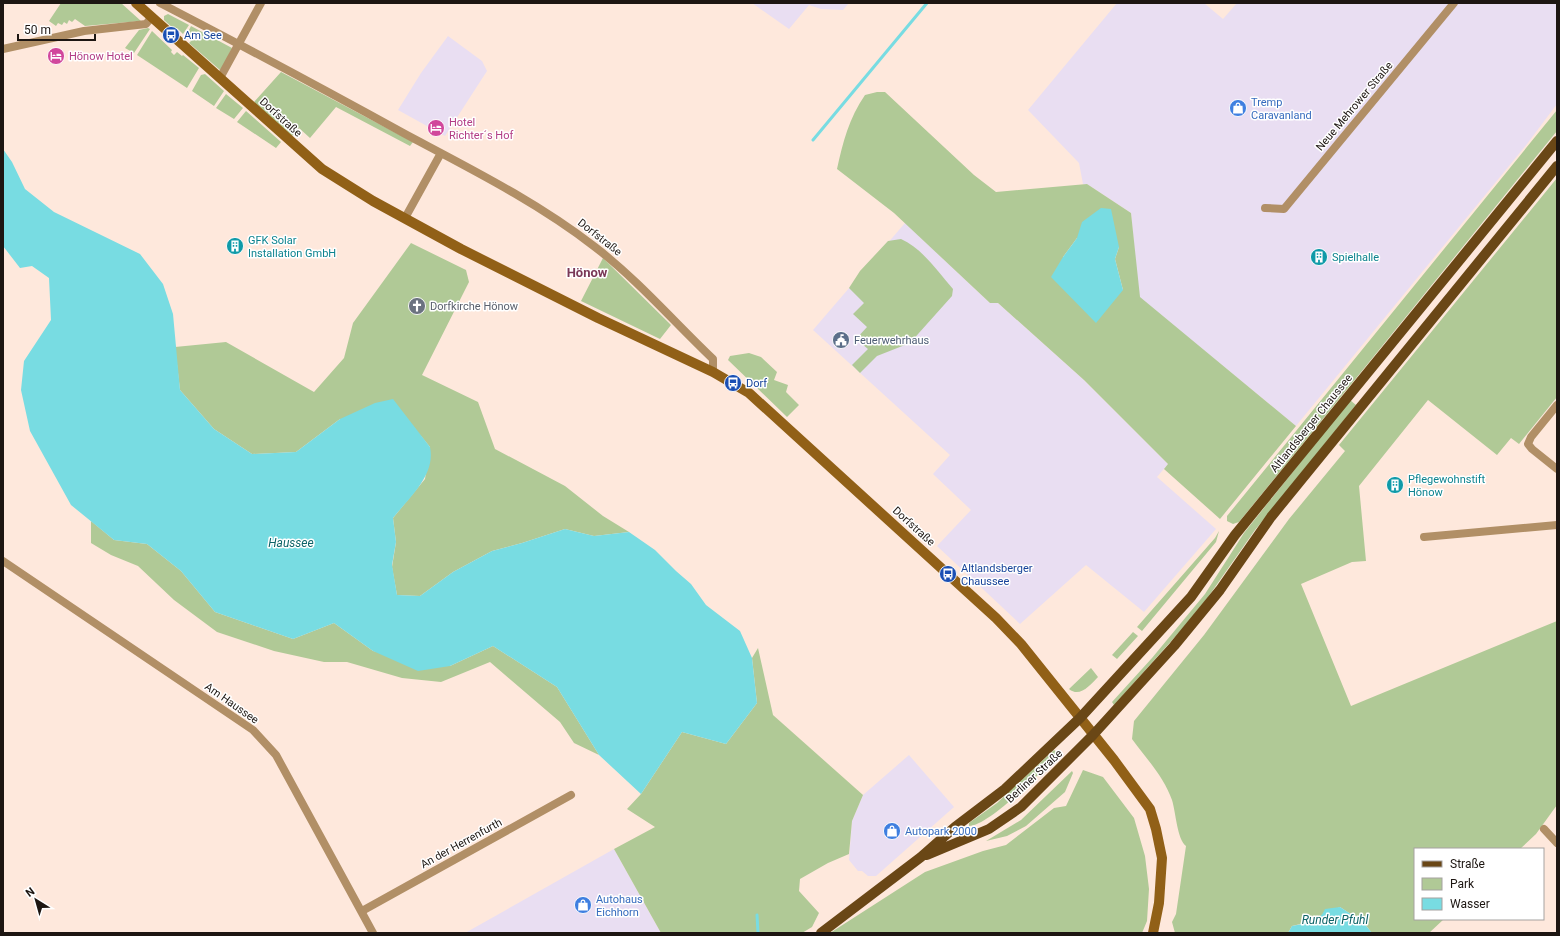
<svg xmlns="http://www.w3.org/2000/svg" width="1560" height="936" font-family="Roboto,sans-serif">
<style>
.commercial{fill:#e9def2}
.green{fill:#b0c996;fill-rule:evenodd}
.water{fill:#78dce2}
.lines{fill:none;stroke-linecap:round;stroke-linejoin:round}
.stream{stroke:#78dce2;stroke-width:3}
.minor{stroke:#b18f66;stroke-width:8}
.secondary{stroke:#916017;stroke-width:10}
.primary{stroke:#6a4716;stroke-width:10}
.labels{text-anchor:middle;stroke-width:3;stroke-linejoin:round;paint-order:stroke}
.transit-label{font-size:11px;fill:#164399;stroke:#fff;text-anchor:start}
.hotel-label{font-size:11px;fill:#b23c85;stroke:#fff;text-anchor:start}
.shop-label{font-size:11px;fill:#366cbe;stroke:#fff;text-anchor:start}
.street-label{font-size:11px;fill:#1d1612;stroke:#fff}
.culture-label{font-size:11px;fill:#0d838f;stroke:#fff;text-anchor:start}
.worship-label{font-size:11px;fill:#5b616d;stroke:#fff;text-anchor:start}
.service-label{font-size:11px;fill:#4e5e75;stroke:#fff;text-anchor:start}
.water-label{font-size:12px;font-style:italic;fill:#0d6468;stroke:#fff}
.quarter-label{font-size:13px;font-weight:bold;fill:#7a3857;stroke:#fff}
</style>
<rect width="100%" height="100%" fill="#fee8dc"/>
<path class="commercial" d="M752,3h97l-6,7 -22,-1 -12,-4 -20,24z
M1117,3h87l19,16 14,-16h320v101l-30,40 -231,282 -157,-129 -8,-84 -44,-29h-4l-4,-21 -51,-53z
M448,36l34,25 5,10 -42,65 -47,-26 23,-37z
M905,223l85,80h8l86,77 84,84 -11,13 59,52 -72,83 -58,-47 -66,59 -83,-78 34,-36 -38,-36 17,-19 -137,-125z
M909,755l45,52 -78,69h-8l-6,-5h-4l-9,-11 3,-39 11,-26z
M614,849l47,84h-196z"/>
<path class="green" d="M61,3h60l20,18 -56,5 -10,-7 -3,3 -3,-2 -2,4 -3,-2 -2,3 -4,-2 -2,3 -7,-5z
M168,14l21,11 -6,9 -6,-6 -2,2 -11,-10v-4z
M191,26l41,22 -10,21 -2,1 -31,-27 2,-2 -5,-5z
M148,28l2,1 -16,24 -9,-5 14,-18z
M152,31l20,19 -1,2 3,3 3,-3 5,4 1,-1 16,13 -12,20 -50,-33z
M281,72l132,70 -3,4 -74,-39 -26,31 -11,-10 -7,8 -38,-34z
M205,74l19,17 -10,15 -22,-15 9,-16z
M877,92h8l89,83 22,17 91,-8 44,29 9,84 156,129 -76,93 -56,-50 4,-5 -84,-84 -86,-77h-8l-96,-90 -57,-44c6,-27 12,-51 28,-74zM1077,238l42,9 -4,12 8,31 -60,-33z
M226,94l17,14 -9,11 -18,-11z
M1557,110v21l-318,391 -6,2 -6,-3v-5z
M246,111l35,31 -5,6 -39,-26z
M1557,178v219l-38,47 -8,-6 -14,17 -69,-55 -69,86 7,75 -14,1 -51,22 50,122 206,-85v184l-21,29 -16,15h-105v70h29l-15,14h-57l-9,-11 -23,-15 -18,8 -5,5 -25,6 -4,7h-113l-3,-11 4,-8 10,-68c-9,-7 -10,-33 -14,-46 -8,-23 -26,-42 -40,-61l2,-18 70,-86 85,-116 56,-68 -6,-6z
M901,239c21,9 37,33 52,50l-1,7 -42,47 -33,13 -17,17 -8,-8 16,-16 -12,-10 11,-12 -14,-13 11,-11 -15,-15 11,-17 28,-30z
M411,243l55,27 3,12 -47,93 56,27 17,47 70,37 38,30 26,16 -35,4 -29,-7 -43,14 -30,8 -39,21 -33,24 -23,-1 -5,-28 4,-25 -3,-24 32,-39 5,-32 -9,-11 -81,-17 -44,33 -44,2 -38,-25 -34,-39 -5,-43 51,-5 88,50 30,-34 9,-35z
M603,258l68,67 -11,14 -79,-38z
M749,353l12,4 16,15 -3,8 14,5 -2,7 13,13 -12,12 -59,-57 2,-4z
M1350,400l6,5 -101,125 -47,67 -26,32 -68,76 -2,-3 40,-44 53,-64 39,-61z
M91,521l23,19 33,4 34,27 34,41 78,27 41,-16 39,28 77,15 43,-20 64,41 42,68 -25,-12 -14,-21 -70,-60 -49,20 -39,-4 -55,-16h-23l-50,-11 -57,-19 -43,-32 -36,-34 -27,-11 -20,-12z
M1219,531l-3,11 -74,89 -5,-4 78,-89z
M1133,632l5,4 -21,23 -5,-4z
M758,648l15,67 90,80 -11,26 -3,33 -21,9 -28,16 -1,12 20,22 -7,14 -10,6h-141l-47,-84 41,-22 -28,-18 14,-15 41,-62 44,12 31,-41 -5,-45z
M1091,668l7,9c-8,8 -18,21 -29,12z
M1054,750l5,4c-16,16 -70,72 -90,72v-3l28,-20z
M1083,770l20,7 31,41 11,38 4,33 -2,32 -5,12h-312l95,-61 58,-21 23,-6 48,-37 12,-2z
M1072,771l1,2 -8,19 -39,34 -19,10 -21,5 35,-21z"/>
<path class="water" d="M3,149l9,13 13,27 29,23 86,42 23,30 10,30 7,76 34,39 38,25 44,-2 44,-33 35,-16 18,-4 37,48c6,28 -21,51 -37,71l3,24 -4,23 5,30 23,1 33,-24 39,-21 30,-8 43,-14 29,7 35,-4 26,18 21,21 15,13 15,21 34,26 12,27 5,45 -31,41 -44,-12 -41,62 -42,-39 -42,-68 -64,-41 -43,20 -32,5 -45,-20 -39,-28 -41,16 -78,-27 -34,-41 -34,-27 -33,-4 -43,-35 -41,-74 -9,-41 3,-29 27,-41 -2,-42 -17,-12 -12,2 -17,-22z
M1101,208l10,1 8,38 -4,12 8,31 -27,33 -45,-46 12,-20 14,-19 5,-16z
M1340,907l23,15 9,11h-84l4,-7c14,-3 27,-3 33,-17z"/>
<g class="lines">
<path class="stream" d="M813,140l114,-137
M757,915l1,18"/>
<path class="minor" d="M160,3c83,43 165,87 247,132 64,34 130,67 188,112 43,33 79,75 118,112v13
M3,49l81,-18 62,-7 5,-6
M220,78l41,-75
M1265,208l19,1 170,-206
M405,218l36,-65
M1557,405l-26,32 -3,7 4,5 25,20
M1424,537l133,-12
M3,561l250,169 23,25 97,178
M1544,829l13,14
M362,911l209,-116"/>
<path class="secondary" d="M136,3l186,166 51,32 88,48 137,69 115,54 36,21 247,225 25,26 93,116 36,49 6,20 6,29 -3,45 -6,30"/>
<path class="primary" d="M927,855l62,-26 32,-22 72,-72 81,-89 46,-56 51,-73 286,-351
M821,933l100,-76 34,-30 50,-38 75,-71 111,-121 44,-62 322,-394"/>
</g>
<defs>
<g id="bus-disc" transform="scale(0.9)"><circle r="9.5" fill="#1a4fb4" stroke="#fff"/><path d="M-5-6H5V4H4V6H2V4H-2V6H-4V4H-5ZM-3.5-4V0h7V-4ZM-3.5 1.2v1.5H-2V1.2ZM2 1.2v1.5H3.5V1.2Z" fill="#fff"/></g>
<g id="hotel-disc" transform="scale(0.9)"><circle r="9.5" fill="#d1479c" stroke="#fff"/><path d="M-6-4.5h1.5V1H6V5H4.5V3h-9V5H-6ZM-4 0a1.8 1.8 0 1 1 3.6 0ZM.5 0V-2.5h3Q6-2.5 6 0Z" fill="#fff"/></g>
<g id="shop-disc" transform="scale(0.9)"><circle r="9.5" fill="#3f7fe0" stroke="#fff"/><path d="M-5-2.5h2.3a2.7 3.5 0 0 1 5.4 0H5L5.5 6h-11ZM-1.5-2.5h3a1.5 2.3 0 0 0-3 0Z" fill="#fff"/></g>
<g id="building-disc" transform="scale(0.9)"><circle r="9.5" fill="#0f9aa8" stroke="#fff"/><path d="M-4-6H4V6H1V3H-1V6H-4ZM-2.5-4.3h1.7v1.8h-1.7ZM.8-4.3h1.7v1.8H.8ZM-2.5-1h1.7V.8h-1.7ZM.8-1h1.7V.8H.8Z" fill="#fff"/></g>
<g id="church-disc" transform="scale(0.9)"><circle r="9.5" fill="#6b7280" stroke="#fff"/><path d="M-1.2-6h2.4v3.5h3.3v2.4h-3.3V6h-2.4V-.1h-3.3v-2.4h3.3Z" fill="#fff"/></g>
<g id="civic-disc" transform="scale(0.9)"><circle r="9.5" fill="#5c6f8a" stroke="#fff"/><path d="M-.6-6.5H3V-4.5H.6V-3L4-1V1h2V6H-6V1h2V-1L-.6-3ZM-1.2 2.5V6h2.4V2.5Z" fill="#fff"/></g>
</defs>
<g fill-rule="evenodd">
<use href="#bus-disc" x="171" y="35"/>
<use href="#hotel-disc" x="56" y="56"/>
<use href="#shop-disc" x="1238" y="108"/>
<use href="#hotel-disc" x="436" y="128"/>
<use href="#building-disc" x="235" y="246"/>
<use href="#building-disc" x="1319" y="257"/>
<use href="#church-disc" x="417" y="306"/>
<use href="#civic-disc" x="841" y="340"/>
<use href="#bus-disc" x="733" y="383"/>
<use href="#building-disc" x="1395" y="485"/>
<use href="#bus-disc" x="948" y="574"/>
<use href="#shop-disc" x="892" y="831"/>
<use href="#shop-disc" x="583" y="905"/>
</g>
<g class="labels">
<g class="transit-label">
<text x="184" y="39">Am See</text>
<text x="746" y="387">Dorf</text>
<text x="961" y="572">Altlandsberger<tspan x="961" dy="13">Chaussee</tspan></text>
</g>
<g class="hotel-label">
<text x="69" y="60">Hönow Hotel</text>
<text x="449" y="126">Hotel<tspan x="449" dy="13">Richter´s Hof</tspan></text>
</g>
<g class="shop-label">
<text x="1251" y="106">Tremp<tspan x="1251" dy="13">Caravanland</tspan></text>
<text x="905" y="835">Autopark 2000</text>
<text x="596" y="903">Autohaus<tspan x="596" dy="13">Eichhorn</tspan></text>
</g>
<g class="street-label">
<text transform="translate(1354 106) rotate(-50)" y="4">Neue Mehrower Straße</text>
<text transform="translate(281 117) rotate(42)" y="4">Dorfstraße</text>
<text transform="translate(600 237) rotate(38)" y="4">Dorfstraße</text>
<text transform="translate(1311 423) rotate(-51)" y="4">Altlandsberger Chaussee</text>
<text transform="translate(914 526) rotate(42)" y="4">Dorfstraße</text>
<text transform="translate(232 703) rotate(35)" y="4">Am Haussee</text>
<text transform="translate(1034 776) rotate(-43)" y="4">Berliner Straße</text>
<text transform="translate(461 843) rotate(-29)" y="4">An der Herrenfurth</text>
</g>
<g class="culture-label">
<text x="248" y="244">GFK Solar<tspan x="248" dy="13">Installation GmbH</tspan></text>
<text x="1332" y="261">Spielhalle</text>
<text x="1408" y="483">Pflegewohnstift<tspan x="1408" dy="13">Hönow</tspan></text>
</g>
<g class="worship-label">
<text x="430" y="310">Dorfkirche Hönow</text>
</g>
<g class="service-label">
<text x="854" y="344">Feuerwehrhaus</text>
</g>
<g class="water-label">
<text x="291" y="547">Haussee</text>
<text x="1335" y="924">Runder Pfuhl</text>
</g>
<g class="quarter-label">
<text x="587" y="277">Hönow</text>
</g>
</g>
<rect width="1560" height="936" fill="none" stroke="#1d1612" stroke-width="8"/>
<rect x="1414" y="848" width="130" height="72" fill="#ffffff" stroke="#a5a2a0"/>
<rect x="1422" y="861" width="20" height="6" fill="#6a4716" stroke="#a5a2a0"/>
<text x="1450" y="868" font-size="12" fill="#1d1612">Straße</text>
<rect x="1422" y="878" width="20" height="12" fill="#b0c996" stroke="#a5a2a0"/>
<text x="1450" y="888" font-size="12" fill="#1d1612">Park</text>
<rect x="1422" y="898" width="20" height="12" fill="#78dce2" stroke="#a5a2a0"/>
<text x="1450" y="908" font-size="12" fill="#1d1612">Wasser</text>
<g transform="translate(36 900) rotate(323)" stroke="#ffffff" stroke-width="3" paint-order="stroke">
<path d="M0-3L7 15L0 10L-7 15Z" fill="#1d1612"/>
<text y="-6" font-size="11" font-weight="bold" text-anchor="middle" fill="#1d1612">N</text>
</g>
<path d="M18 34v6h77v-6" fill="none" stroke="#1d1612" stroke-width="2"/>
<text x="24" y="34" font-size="12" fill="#1d1612" stroke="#ffffff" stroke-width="3" paint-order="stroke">50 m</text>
</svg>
